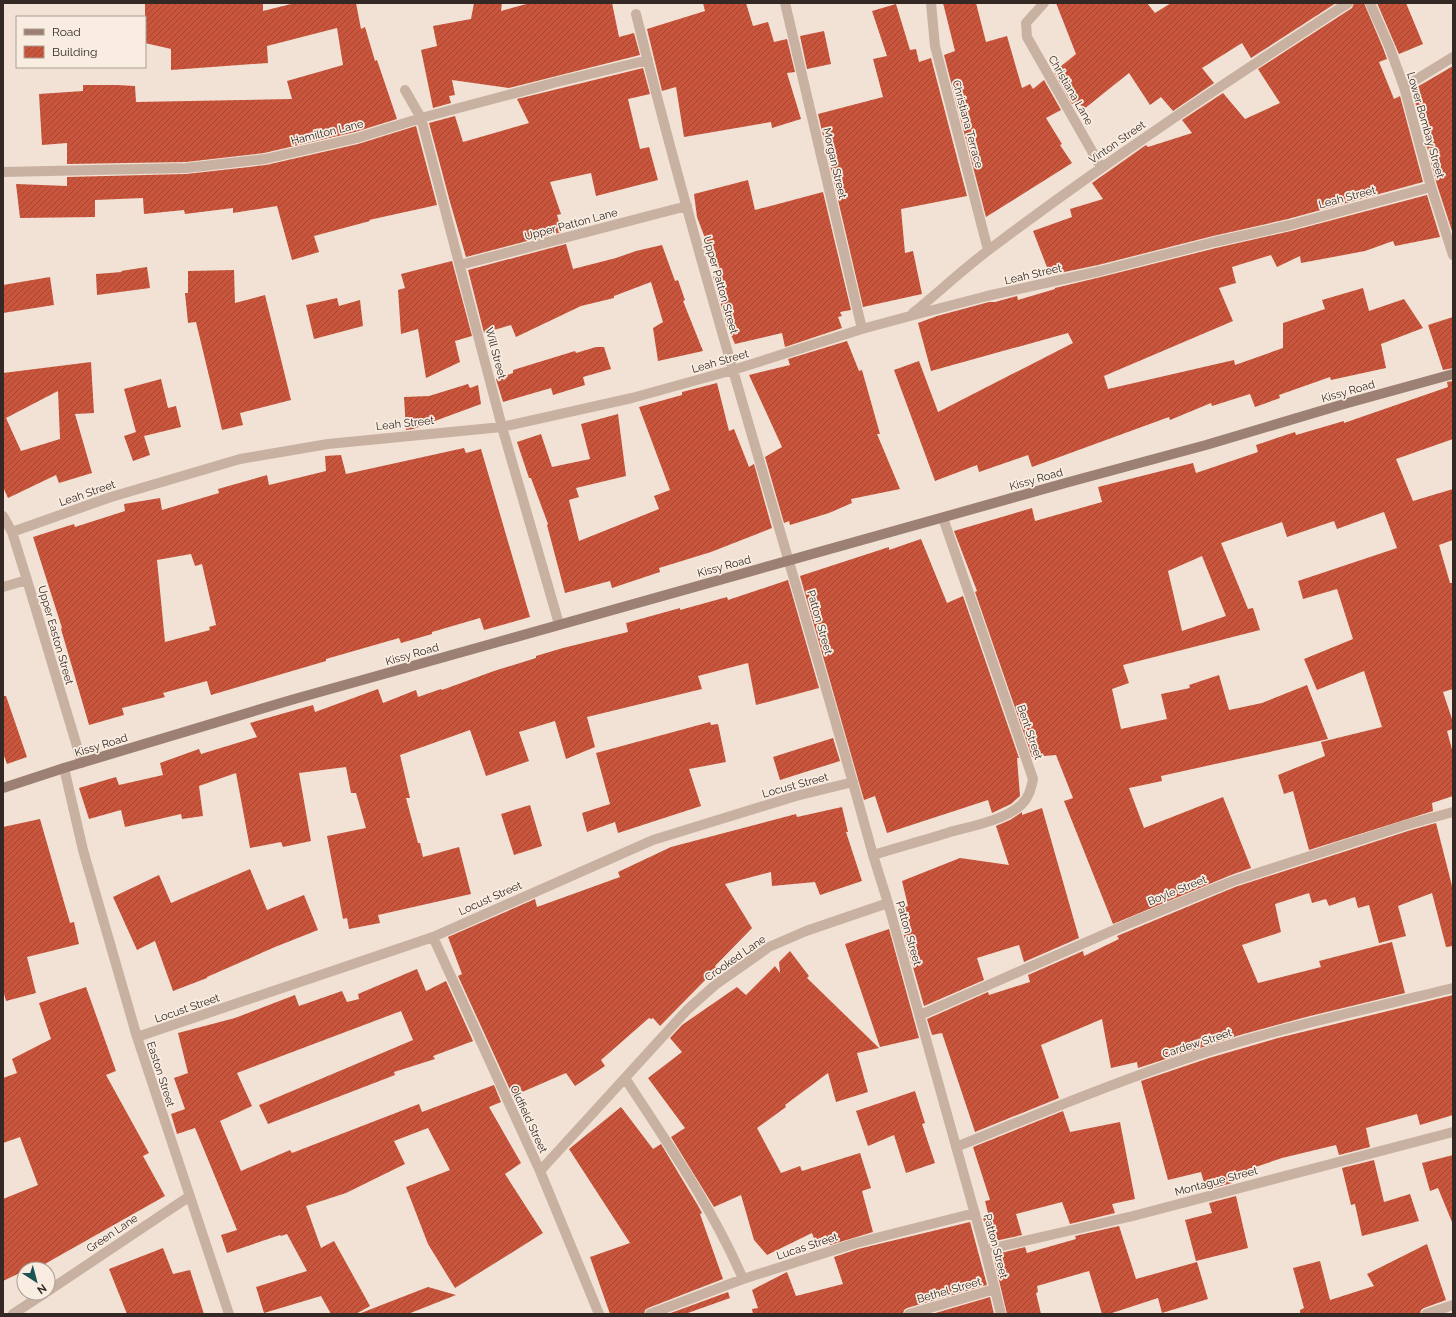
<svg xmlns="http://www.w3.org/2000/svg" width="1456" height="1317" font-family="Raleway,sans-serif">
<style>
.building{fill:url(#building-hatch);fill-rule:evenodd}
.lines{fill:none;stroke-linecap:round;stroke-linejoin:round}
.street{stroke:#c9b1a2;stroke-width:10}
.secondary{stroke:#9c8073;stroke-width:10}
.labels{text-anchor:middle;stroke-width:3.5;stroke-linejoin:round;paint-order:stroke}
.street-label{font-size:11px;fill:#332824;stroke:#f9ede1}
</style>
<defs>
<pattern id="building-hatch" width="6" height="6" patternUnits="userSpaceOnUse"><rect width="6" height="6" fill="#c9563c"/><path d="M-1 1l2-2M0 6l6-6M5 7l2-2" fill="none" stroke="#a44732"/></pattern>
</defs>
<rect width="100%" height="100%" fill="#f1e2d5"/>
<path class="building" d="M145,3h118v8l32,-8h61l5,26 4,-2 10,34 2,-1 20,59 -42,13 -91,21 -78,9 -119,2v-21l-25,2 -3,-51 44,-3v-6h34l18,1 1,16 156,-3 -5,-18 56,-16 -6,-37 -70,18 1,17 -97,7v-21l-26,-6z
M474,3h28l-1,8 29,-8h82l7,34 15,-4 6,22 -131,33 -57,-8 3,15 -6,1 2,7 -18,5 -12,-58 16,-4 -4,-20 38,-7z
M703,3h43l7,23 15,-4 6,20 13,-3 8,33 -8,1 14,46 -29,9 -1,-6 -87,15 -8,-50 -14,4 -15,-62 58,-18z
M943,3h33l10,39 21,-6 15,52 8,-4 3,5 11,-9 17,30 -15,8 16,26 -2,1 12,18 -86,54 -42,-162 11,-4z
M1056,3h91l8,10 16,-10h165l-85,55 -9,-15 -40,25 12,15 -41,28 -12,-14 -11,8 -21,-32 -45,36 -7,-8 -5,3 -18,-32 22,-18z
M1354,3h10l19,45 4,11 -8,3 15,37 6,-3 23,86 -135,37 -75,17 -115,29 -48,10 -17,-44 39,-14 -2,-8 33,-10 -11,-16 54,-38 2,2 44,-14 -10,-13 41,-27 22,26 35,-16 -22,-34 94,-61z
M1377,3h29l17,41 -24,10z
M896,4l14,46 6,-1 3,13 12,-4 36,138 -66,13 4,44 8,-2 9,43 -59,13 -45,-193 65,-17 -10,-38 14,-3 -15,-45z
M824,31l7,33 -24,5 -7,-33z
M1453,66v168l-16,-49 -25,-95z
M643,68l7,26 -22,5 12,50 9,-2 9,33 -62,16 -5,-23 -41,9 11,32 -4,1 5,17 -96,25 -16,-55 -21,-79 26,-7 8,26 66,-19 -12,-24z
M416,126l21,79 -68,15 1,1 -56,15 5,16 -27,8 -15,-54 -44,7v-5l-48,6 -1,-4 -40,4 -1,-16 -48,2v17l-75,1 -4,-34 51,2v-9l119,-3 80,-9 92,-21z
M748,180l7,30 68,-18 28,118 -11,2 2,4 -4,1 4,11 -57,19 -3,-14 -47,11 -8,-18 -14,-49 6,-2 -22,-58 -3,-23z
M1427,195l13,42 -45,9 -2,-5 -28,10 -64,12 -1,-7 -23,11 -6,-12 -39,12 4,16 -17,5 14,33 -129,55 4,13 126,-29 1,5 48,-17v-25l42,-14 -3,-9 41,-12 6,23 35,-12 19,29 -42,16 5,24 -55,12 -1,-3 -51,18 1,3 -25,9 -5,-13 -38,12 -1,-3 -41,17 -1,-3 -137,50 -4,-12 -49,17 -2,-7 -42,16 -41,-111 25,-9 19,51 135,-69 -5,-10 -137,38 -13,-48 19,-7 52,-14h6l22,-6 1,4 37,-11v-1l46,-11 115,-29 75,-17z
M566,244l7,25 43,-11 20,-7 26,-6 13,36 3,-1 7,20 -2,1 20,50 -45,10 -5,-33 10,-6 -12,-40 -37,14v2l-33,8 -65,31 -5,-12 -27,8 -16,-63z
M452,261l20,75 -17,5 5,21 -34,16 -8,-49 -17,5 -3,-44 7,-2 -4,-14z
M147,267l3,21 -53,7 -1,-21 26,-2 -1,-1z
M234,270l1,33 30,-8 26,105 -51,13 3,12 -21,5 -26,-108 -8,1 -3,-30h3v-22z
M50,277l4,28 -51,8v-28z
M337,298l2,8 21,-6 3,26 -49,13 -8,-34z
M1453,317v51l-10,2 -15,-45z
M847,341l12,30 3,-1 18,64h-3l23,55 -49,10 1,4 -23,10 -39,12 -1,-4 -5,2 -19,-66 17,-10 -33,-72 41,-10 -2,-6z
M596,347h8l7,22 -28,8 2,8 -32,10 -2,-7 -48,14 -7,-23 17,-6v-3l62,-19 1,2z
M91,362l3,51 -19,1 17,59 -33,10 -3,-8 -48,23 -5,-11v-114zM58,391l2,48 -39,12 -15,-33z
M161,379l7,29 8,-2 5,21 -37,9 6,19 -17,6 -9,-25 12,-4 -12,-43z
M1453,381v58l-57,20 17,42 40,-12v51l-14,5 11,38h3v106l-10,3 10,30v7l-6,2 6,22v43l-21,7 1,8 -124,39 -16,-59 -9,3 -6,-19 47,-19 -4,-14 61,-15 -18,-56 -47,19 -13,-31 49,-20 -16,-50 -34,10 -5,-18 99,-33 -13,-36 -47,17 -3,-8 -47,16 -5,-15 -61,21 27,66 5,-1 7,22 -137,35 6,18 -17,6 9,40 46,-10 -6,-25 29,-6 -1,-3 30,-10 10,35 33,-7 45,-18 21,54 -167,37 1,5 -33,7 15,40 79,-31 28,71 -20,7 -118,49 -49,-123 9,-3 -17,-43 -24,2 -57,-165 2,-1 -23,-60 78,-23 3,13 67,-19 -4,-15 95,-24 3,10 62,-21 -2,-7 39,-13 1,3 48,-14v2l104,-36 -1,-5zM1202,556l24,60 -44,15 -14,-60z
M717,383l12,48 5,-2 15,38 5,-3 18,64 -61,24 -52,16 1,4 -48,16 -2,-7 -45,12 -18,-68 1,-1 -17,-46h-2l-12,-36 24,-8 11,33 38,-8 -9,-35 37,-10 8,62 -50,12 3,9 -10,3 10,41 80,-32 -5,-13 16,-6 -31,-83 43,-12v-3z
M468,384l2,4 8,-3 3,19 -68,25 -7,1 -2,-33 25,-1z
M464,448l2,5 15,-4 49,168 -46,13 -4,-12 -48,14v2l-31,9 -2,-5 -73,21v2l-115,34 -4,-14 -44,12 2,4 -43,11 2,7 -35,10 -28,-96 1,-1 -29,-91 41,-13 1,3 50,-16 -1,-7 36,-6 2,12 57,-17 -1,-4 49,-14 2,10 57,-14 -1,-15 16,-1 5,19zM191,554l4,12 7,-2 14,61 -7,2 1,3 -45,12 -8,-82z
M921,539l26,64 16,-7 56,162h-2l3,38 -9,8 -19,9 -4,-13 -101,33 -12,-37 -11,4 -64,-224 89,-29v3z
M788,580l31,108 -63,17 -8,-42 -50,13 4,13 -115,28 8,30 -29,12 -11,-38 -36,11 10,29 -43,15 -16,-46 -70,25 10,43h-4l12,45h2l3,14 36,-10 12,47 -93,21 2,8 -31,6 -2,-11 -4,1 -16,-83 39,-8 -10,-35h-5l-5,-26 -47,6 12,68 -28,6 -2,-5 -31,6 -14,-75 -37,13 4,30 -21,3 -1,-5 -56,13 -4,-17 -32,9 -10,-31 37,-11 3,8 44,-10 -3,-12 39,-14 2,5 56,-17 -7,-14 63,-18 2,7 63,-23 5,14 33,-13 2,7 23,-8 1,1 52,-19 42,-13v-2l27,-8 65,-16 -2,-9 54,-15v2l47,-13 1,3z
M3,696h3l21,61 -20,7 -4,-11z
M710,722l1,3 7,-1 8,38 -37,7 12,37 -83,27 -3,-11 -28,10 -5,-19 28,-9 -14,-51z
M833,738l7,23 -60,19 -7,-23z
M530,805l12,41 -28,9 -13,-41z
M842,807l6,25h-2l16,49 -42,14 -5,-13 -43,4 -1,-14 -46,12 27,44 -37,38 2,2 -57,58 -7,-8 -2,1 -2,-1 -48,42 4,6 -30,20 -9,-13 -53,23 -55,-120 4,-2 -14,-37 87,-38 2,8 83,-30 -2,-5 53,-25 125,-33 1,3z
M1042,808l37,130 -55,24 -5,-17 -42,13 7,22 -60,26 -23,-81 2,-1 -5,-15 10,-3 -6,-25 58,-23 49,7 -13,-39 14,-6 12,-8v3z
M40,819l30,104 4,-1 5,22 -52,13 9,36 -30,8 -3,-11v-163z
M1436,823l17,67v56l-7,1 -14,-54 -34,13 8,30 -27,7 -10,-38 -11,3 -3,-11 -26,9 -3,-7 -14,4 -3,-10 -34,11 6,28 -39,13 16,38 63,-16 -2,-6 73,-19 13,51 -95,23 -70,19 -102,33 -1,-6 -26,6 -9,-49 -61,26 18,53 -84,34 -33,-99 -10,2 -5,-16 61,-27 1,3 41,-13 -2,-7 55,-24 1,5 35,-17 -2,-3 118,-49 176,-57z
M250,869l17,41 37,-15 14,35 -43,17 -68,30v1l-34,13 -18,-50 -18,9 -24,-53 46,-22 12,28z
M889,929l30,109 -39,9 -35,-103z
M790,951l19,25 -2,2 72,70 -22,5 11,39 -32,10 -8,-29 -43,32 1,2 -29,21 24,45 19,-7 2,5 58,-18 11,35 -9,3 11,41 -43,13 -4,-10 -11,6 -3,-8 -45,22 -13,-15 -13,-45 -27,12 -43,-70 14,-9 -37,-50 34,-26 -12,-14 12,-13 55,-38 9,8 29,-29 5,7 -1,-11z
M417,969l9,22 20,-10 27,60 -40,15 2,3 -41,13 1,3 -127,49 -9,-19 154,-65 -12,-29 -164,62 15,33 -32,15 21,50 49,-21 2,3 127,-49 3,8 72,-27 7,17 -12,5 32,56 -16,11 38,59 -88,55 -27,-44 -22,-57 44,-17 -23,-44 1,2 -34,13 11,23 -59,29 -40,13 15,42 13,-7 36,65 -14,8h-25l-10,-18 -57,17 -8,-26 51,-16 -20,-37 -6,2 -1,-1 -53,18 -6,-18 16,-5 -42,-102 -18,6 -6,-20 14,-5 -11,-31 14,-5 -10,-40 57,-15 60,-23 4,11 43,-15 5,11 12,-3 -1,-5z
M86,987l30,84 -10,4 43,78 -6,3 22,40 -129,73h-12v2l-21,10v-82l35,-14 -18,-48 -17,6v-65l14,-5 -5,-14 39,-20 -12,-36z
M1453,995v120l-33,10 -3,-11 -51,14 4,19 -31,8 -3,-10 -54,13 -47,16 1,3 -5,1 1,5 -26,7 -5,-18 -33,8 -27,-99 68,-23 69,-20z
M915,1091l10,32 -3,1 13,39 -29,10 -12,-38 -26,11 -12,-35z
M621,1107l32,42 8,-5 36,60 5,9 -2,1 23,65 -75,29 -3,2 -1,4h-34l-20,-57 40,-14 -61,-94z
M1063,1111l7,21 50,-10 15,77 -23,5 3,9 -45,11 -8,-22 -46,12 6,21 -32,7 -7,-24 6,-1 -4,-16 5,-1 -17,-53z
M1453,1155v66l-1,1 -14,-34 -8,3 -8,-28z
M1374,1160l10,42 26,-8 9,27 -57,15 -7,-32 -4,1 -9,-37z
M1236,1196l12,52 -52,13 -11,-41 27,-7 -3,-10z
M970,1222l17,63 -80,23 -3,2 -1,4h-150l-1,-5 6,-1 -6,-18 35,-18 9,24 47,-12 -9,-27 24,-8z
M1119,1226l17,53 61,-17 11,37 -46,14 -4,-15 -49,16h-7l-13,-43 -52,15 1,6 -2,1 5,21h-34l-14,-59 32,-8 2,6 49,-14 -1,-3z
M1427,1244l19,56 -22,8 -3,2 -1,4h-120v-4l4,-2 -11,-40 27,-7 10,39 44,-14 -7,-12z
M163,1248l10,26 17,-4 14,44h-77l-18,-45z
M428,1287l28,8 -48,19h-46l-1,-1z
M728,1292l2,6 -45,16h-17z
M990,1297l4,17h-62z"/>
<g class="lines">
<path class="street" d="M785,3l77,326
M931,3l4,43 53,204
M1044,3l-18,20 1,14 74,130
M1370,3l19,43 15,41 27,100 22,68
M636,14c70,283 160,560 237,841l15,48 97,347 16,64
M1404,87l49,-30
M405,90l16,28 81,309 57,197
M3,172l183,-4 79,-9 92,-21 64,-20 136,-36 91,-22
M460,265l227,-59
M913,313c26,-21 50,-44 77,-64 115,-87 236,-167 358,-246
M3,516l9,16 15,48 55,183
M12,532l99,-35 129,-38 88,-15 174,-17 130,-29 101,-28 129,-41 48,-13 77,-20 113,-25 114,-29 76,-17 141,-38
M3,587l24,-7
M64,768l19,82 54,187 92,277
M873,855c26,-8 52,-15 77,-23 23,-6 55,-12 72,-28 7,-7 9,-15 11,-25l-90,-261
M433,937l107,234 59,143
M920,1015l210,-92 103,-42 176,-57 44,-12
M137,1037l296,-100 220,-97 143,-44 57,-14
M625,1078c42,65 87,129 118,201
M956,1147c72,-29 144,-59 217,-84 91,-32 186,-52 280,-75
M540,1171l147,-161 28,-25 54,-38 37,-16 82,-28
M985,1250l148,-34 320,-84
M48,1291l142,-95
M13,1314l32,-21
M650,1314l93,-35 113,-36 119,-30
M909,1314l86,-25
M1426,1314l27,-9"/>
<path class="secondary" d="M3,788l61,-20 227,-68 778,-218 137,-37 138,-41 109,-30"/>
</g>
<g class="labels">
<g class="street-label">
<text transform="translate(1071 90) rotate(60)" y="4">Christiana Lane</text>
<text transform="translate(968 124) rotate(75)" y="4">Christiana Terrace</text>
<text transform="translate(1426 125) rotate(74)" y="4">Lower Bombay Street</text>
<text transform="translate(327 132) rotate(-14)" y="4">Hamilton Lane</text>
<text transform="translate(1117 142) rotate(-35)" y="4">Vinton Street</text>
<text transform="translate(835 163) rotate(77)" y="4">Morgan Street</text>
<text transform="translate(1347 197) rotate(-15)" y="4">Leah Street</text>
<text transform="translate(571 224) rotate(-15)" y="4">Upper Patton Lane</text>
<text transform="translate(1033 274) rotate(-13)" y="4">Leah Street</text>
<text transform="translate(721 285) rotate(74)" y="4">Upper Patton Street</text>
<text transform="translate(496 353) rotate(75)" y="4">Will Street</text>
<text transform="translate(720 361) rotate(-16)" y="4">Leah Street</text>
<text transform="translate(1348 391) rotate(-16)" y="4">Kissy Road</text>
<text transform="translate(405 423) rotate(-6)" y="4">Leah Street</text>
<text transform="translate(1036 479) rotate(-16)" y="4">Kissy Road</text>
<text transform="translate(87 493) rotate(-19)" y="4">Leah Street</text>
<text transform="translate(724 566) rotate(-15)" y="4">Kissy Road</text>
<text transform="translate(820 622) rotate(74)" y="4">Patton Street</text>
<text transform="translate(56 635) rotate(74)" y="4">Upper Easton Street</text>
<text transform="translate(412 654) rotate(-16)" y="4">Kissy Road</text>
<text transform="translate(1030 732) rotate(71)" y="4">Bent Street</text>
<text transform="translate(101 745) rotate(-17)" y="4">Kissy Road</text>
<text transform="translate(795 785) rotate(-15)" y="4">Locust Street</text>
<text transform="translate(1177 890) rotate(-22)" y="4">Boyle Street</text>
<text transform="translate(490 898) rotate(-24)" y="4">Locust Street</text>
<text transform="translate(909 933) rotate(74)" y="4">Patton Street</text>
<text transform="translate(735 958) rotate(-35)" y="4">Crooked Lane</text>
<text transform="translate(187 1008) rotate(-19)" y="4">Locust Street</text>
<text transform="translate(1197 1043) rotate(-18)" y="4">Cardew Street</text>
<text transform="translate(161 1074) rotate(72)" y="4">Easton Street</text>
<text transform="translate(529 1119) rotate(65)" y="4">Oldfield Street</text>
<text transform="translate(1216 1181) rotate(-15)" y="4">Montague Street</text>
<text transform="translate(112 1233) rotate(-34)" y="4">Green Lane</text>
<text transform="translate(807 1246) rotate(-18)" y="4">Lucas Street</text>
<text transform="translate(996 1246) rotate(75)" y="4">Patton Street</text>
<text transform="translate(949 1290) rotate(-16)" y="4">Bethel Street</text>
</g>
</g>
<rect width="1456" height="1317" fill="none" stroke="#332824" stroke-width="8"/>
<rect x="16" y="16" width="130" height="52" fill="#f9ede1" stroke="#aa9e95"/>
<rect x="24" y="29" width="20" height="6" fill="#9c8073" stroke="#aa9e95"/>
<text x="52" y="36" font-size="12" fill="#332824">Road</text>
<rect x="24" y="46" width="20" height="12" fill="url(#building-hatch)" stroke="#aa9e95"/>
<text x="52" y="56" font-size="12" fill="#332824">Building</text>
<g transform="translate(36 1281) rotate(144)"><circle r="19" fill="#f9ede1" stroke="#aa9e95"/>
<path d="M0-3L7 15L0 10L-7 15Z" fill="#1a5455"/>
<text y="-6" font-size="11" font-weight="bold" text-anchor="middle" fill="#332824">N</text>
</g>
</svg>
